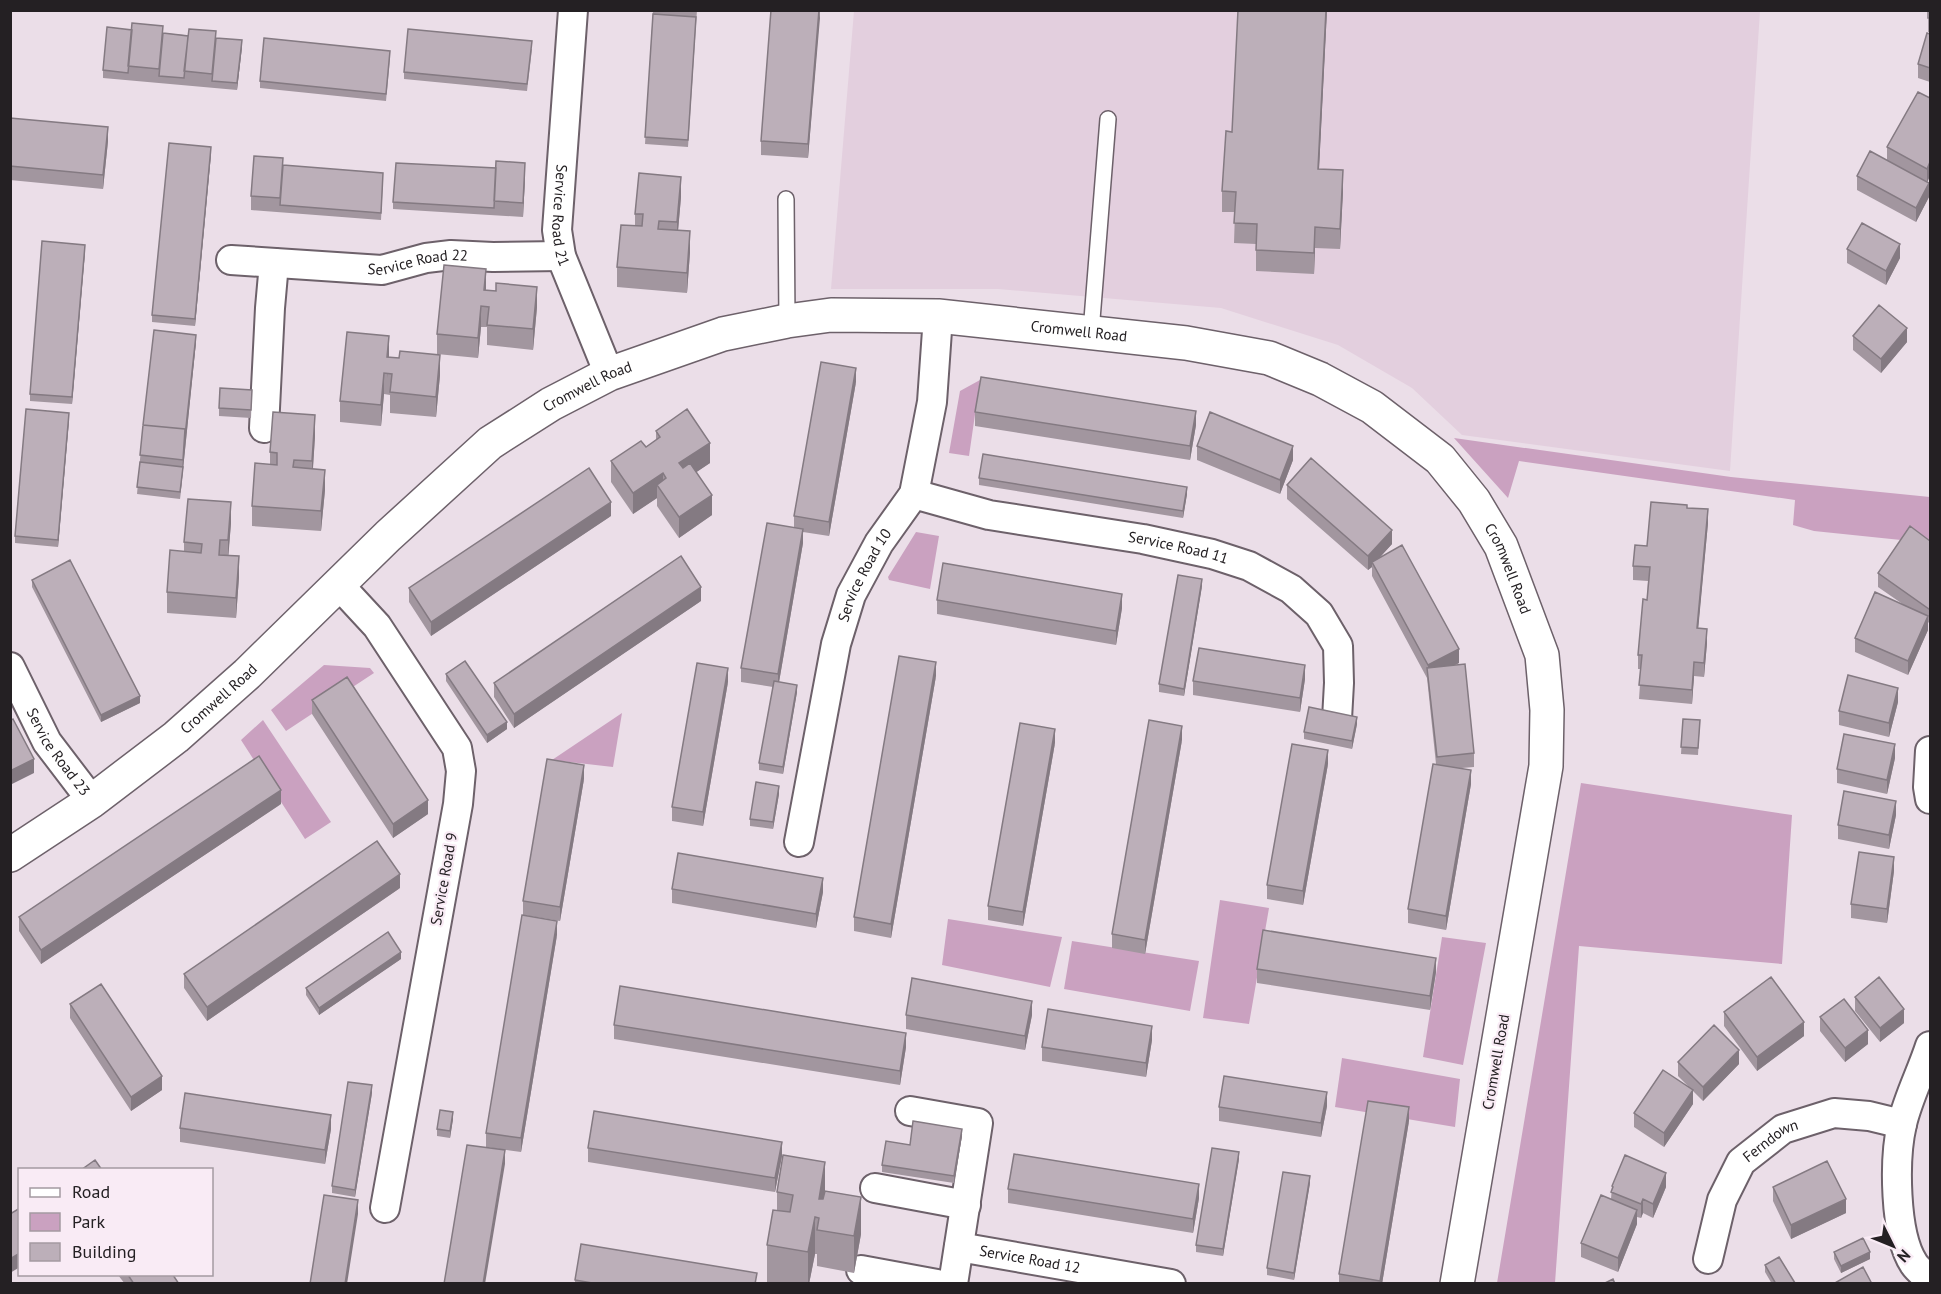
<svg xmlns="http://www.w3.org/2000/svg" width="1941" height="1294" font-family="'PT Sans',sans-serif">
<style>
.built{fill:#e3cfde}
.green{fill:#caa1c0}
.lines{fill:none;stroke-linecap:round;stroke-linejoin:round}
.service-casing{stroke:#6d616a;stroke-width:18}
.minor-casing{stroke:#6d616a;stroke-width:32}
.tertiary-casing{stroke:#6d616a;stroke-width:36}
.service{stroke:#fff;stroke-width:15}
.minor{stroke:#fff;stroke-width:28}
.tertiary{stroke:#fff;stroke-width:33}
.wall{fill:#a2969f}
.shaded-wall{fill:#847a82}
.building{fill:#bcafb9;stroke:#847a82;stroke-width:1.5}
.labels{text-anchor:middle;stroke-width:4.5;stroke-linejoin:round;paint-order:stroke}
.street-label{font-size:15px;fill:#242023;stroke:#f9ebf5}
</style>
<rect width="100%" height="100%" fill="#ebdee8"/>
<path class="built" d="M854,11h906l-30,460 -268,-36 -50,-47 -74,-43 -117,-37 -223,-19h-167z"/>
<path class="green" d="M980,380l-11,76 -20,-3 11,-62z
M1454,438l277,39 199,20v46l-116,-12 -21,-6 2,-25 -276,-39 -11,37z
M916,532l23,4 -9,53 -41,-9 -1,-3z
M324,665l46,3 4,5 -88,58 -15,-21z
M622,713l-9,54 -61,-7z
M263,720l68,102 -26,17 -64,-99z
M1581,783l211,32 -10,149 -203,-18 -24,337h-58z
M1220,900l49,8 -20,116 -46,-6z
M948,919l114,18 -12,50 -108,-22z
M1442,937l44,6 -23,122 -40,-8z
M1072,941l127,20 -9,50 -126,-22z
M1342,1058l118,21 -5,48 -120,-20z"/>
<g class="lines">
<g class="service-casing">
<path id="service" d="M786,199l1,122
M1091,332l17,-213"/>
</g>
<g class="minor-casing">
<g id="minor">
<path id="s1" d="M573,10l-16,220 4,26 48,118"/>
<path id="s2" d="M231,260l151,10 44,-12 25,-3 42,2 68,-1"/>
<path d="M264,428l6,-120 4,-45"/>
<path id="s3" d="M914,494l75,21 154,24 69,15 37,12 42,23 28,25 19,32 1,37 -2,36"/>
<path d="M339,585l38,41 80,122 4,23 -3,33 -73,404"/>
<path id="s4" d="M10,667l37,75 45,59"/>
<path d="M1930,751l-2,36 2,12"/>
<path id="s5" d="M799,842l37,-198 15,-49 28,-52 35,-49 18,-92 6,-86"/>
<path d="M1930,1046c-8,25 -22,52 -28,78 -8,34 -8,110 12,140 4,6 11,11 16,16"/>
<path d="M910,1111l68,12 -25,161"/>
<path d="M875,1188l91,17"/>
<path id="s6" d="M959,1247l212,37"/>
<path id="s7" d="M1708,1259l14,-59 19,-38 42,-33 51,-16 35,3 33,8"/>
<path d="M861,1270l76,14"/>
</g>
</g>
<g class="tertiary-casing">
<g id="tertiary">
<path id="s8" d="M10,855l82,-54 84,-64 71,-63 141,-138 102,-93 61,-39 58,-30 114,-40 64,-13 44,-6 107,1 248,27 83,15 51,21 52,28 68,52 34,42 27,45 41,109 5,55 -1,56 -89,518"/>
</g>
</g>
<use href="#service" class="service"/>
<use href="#minor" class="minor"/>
<use href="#tertiary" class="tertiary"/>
</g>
<path class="wall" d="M653,10h44l-9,137 -43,-3z
M820,10l-12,148 -47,-3v-14z
M1327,10l-8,159 24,22 -3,58 -25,-1 -1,26 -58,-3v-27l-22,-1 1,-31h-13v-21l10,-59z
M1928,10h2v22h-2z
M163,33l53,5 26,9 -5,43 -134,-12v-8z
M1930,34v48l-12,-4v-14z
M532,49l-5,42 -123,-12v-7z
M390,58l-4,43 -126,-13v-7z
M1930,98l-3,84 2,15 -13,25 -59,-32v-14l30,-16v-13z
M10,118l98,23 -5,48 -93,-9z
M211,154l-16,172 -43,-4v-7z
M283,165l100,15 -2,40 -130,-10v-14z
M525,177l-2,40 -130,-8v-7z
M681,197l-3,33 12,22 -3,41 -70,-6v-20l18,-41v-12z
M1847,249l53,9 -14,27 -39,-22z
M85,252l-13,152 -42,-3v-7z
M486,290l10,1 41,16 -4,43 -46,-5v-18h-6l-3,31 -41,-4v-20z
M1853,336l54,6 -26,31 -28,-23z
M196,342l-16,157 -43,-5 6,-69z
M389,357l51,18 -4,42 -46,-4v-18l-6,-1 -3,32 -41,-4v-21z
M856,382l-27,154 -26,-4v11l-24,139 18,10 -14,82 -24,-4v-7l14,-76 -32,-5v-14l53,-141v-11z
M252,390l-1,28 -32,-2v-8z
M975,412l221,13 -6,35 -215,-34z
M69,420l-11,127 -43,-4v-7z
M656,431l54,32 -14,9 16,43 -33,23 -22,-32v-8l-24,16 -22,-32v-21l35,-14 10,-7z
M315,436l-2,33 12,21 -4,41 -69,-5v-20l18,-41v-13z
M1197,446l96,14 -13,34 -83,-34z
M979,478l208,16 -4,24 -204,-33z
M1287,485l105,59 -12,13 79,106 -5,2 20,88v14l-12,1 9,16 -25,146 -38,-7v-14l28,-145 -9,-86 -55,-102v-9l-4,3 -81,-71z
M1687,508l21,15 -10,105 9,15 -3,34 -10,-1 -2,28 -53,-5 2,-30h-3v-14l9,-55 1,-19 -15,-1v-14l14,-20z
M611,516l-180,120 -22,-34v-14z
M231,523l-3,33 11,21 -3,41 -69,-5v-21l17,-41v-9z
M1930,541v81l-1,1 -1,-1v8l-20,45 -53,-23v-14l49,-33 -26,-18v-14z
M32,580l108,123 -39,19 -69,-135z
M1202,586l-18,110 -25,-4v-8z
M937,600l185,8 -6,37 -179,-31z
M701,601l-187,127 -20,-31v-14z
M446,674l61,55 -20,14 -41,-62z
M936,676l-45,262 -37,-7v-14z
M1305,679l-5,33 -107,-17v-14z
M728,682l-25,144 -31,-5v-14z
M312,700l116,114 -35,24 -81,-124z
M1898,702l-9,35 -50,-12v-14z
M1683,719l17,1 -2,35 -17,-1z
M1357,724l-5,25 -48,-10v-7z
M1182,740l-37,214 -33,-6v-14z
M1055,743l-32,183 -35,-6v-14z
M1895,758l-8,36 -50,-11v-14z
M1328,764l-25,141 -36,-6v-14z
M584,779l-24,142 -37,-6v-14z
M779,794l-6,35 -23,-3v-7z
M281,804l-240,160 -22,-33v-14z
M1896,815l-7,34 -51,-10v-14z
M1894,871l-7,52 -36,-5v-14z
M400,888l-193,133 -23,-33v-14z
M672,889l151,3 -7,36 -144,-25z
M557,935l-36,217 -35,-5v-14z
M401,959l-82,56 -13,-20v-7z
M1257,969l179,3 -6,38 -173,-27z
M1855,997l49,26 -24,19 -25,-31z
M70,1004l92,86 -31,21 -61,-93z
M1724,1012l80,24 -47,35 -33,-45z
M906,1015h126l-7,35 -119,-21z
M1820,1017l48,27 -23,18 -25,-31z
M614,1025l292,22 -6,38 -286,-46z
M1152,1040l-6,37 -104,-16v-14z
M1678,1062l61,2 -36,37 -10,-10v13l-29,43 -30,-20v-14l54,-27 -10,-10z
M372,1093l-17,104 -23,-4v-7z
M1327,1106l-6,31 -102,-16v-14z
M453,1119l-3,19 -13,-2v-7z
M1409,1121l-27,163h-43v-10z
M180,1128l151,1 -6,35 -145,-22z
M962,1136l-8,47 -72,-11v-7l28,-20z
M588,1148l194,8 -7,36 -187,-30z
M1239,1159l-16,97 -27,-4v-7z
M1310,1183l-16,97 -27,-5v-7z
M1612,1186l54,1 -13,31 -10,-5 -2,5 -4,-1v7l-19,48 -37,-15v-14l30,-44z
M1773,1187l73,26 -55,26 -18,-38z
M1008,1189l191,9 -6,35 -185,-30z
M825,1191l36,43 -7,39 -37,-7v-12h-2l-6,30h-33l-9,-2v-37l10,-35v-18z
M1834,1252l36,7 -29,14 -7,-14z
M1765,1265l30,19h-23l-7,-12z
M118,1275h55l6,9h-54z
M575,1280l182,4h-182z"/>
<path class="shaded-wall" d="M819,10l1,8 -12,140v-14z
M1326,10h1l-9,179v-20z
M242,40v7l-5,43v-7z
M108,127v14l-5,48v-14z
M211,147v7l-16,172v-7z
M1930,162v14l-3,7v-14z
M525,163v14l-2,40v-14z
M1343,170v21l-3,58v-20z
M681,177v20l-4,46v-21z
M1929,183v14l-13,25v-14z
M1315,227v21l-1,26v-21z
M690,231v21l-3,41v-20z
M1900,244v14l-14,27v-14z
M85,245v7l-13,152v-7z
M486,269v20l-2,18v-17z
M537,287v20l-4,43v-21z
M481,306v21l-3,31v-20z
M1907,328v14l-26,31v-14z
M196,335v7l-16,157 5,-70z
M389,336v21l-2,21v-21z
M440,355v20l-4,42v-20z
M856,368v14l-27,154v-14z
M384,373v21l-3,32v-21z
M1196,411v14l-6,35v-14z
M69,413v7l-11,127v-7z
M315,415v21l-3,45v-20z
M710,443v20l-31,21v-21z
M1293,446v14l-13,34v-14z
M325,470v20l-4,41v-20z
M663,473v20l-6,-8v13l-24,16v-21z
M1187,487v7l-4,24v-7z
M712,495v20l-33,23v-21z
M231,502v21l-3,38v-21z
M611,502v14l-180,120v-14z
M1708,509v14l-11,119v-14z
M803,529v14l-25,145v-14z
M1392,530v14l-19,21 -1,-3v5l-4,3v-14z
M239,556v21l-3,41v-20z
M1202,579v7l-18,110v-7z
M701,587v14l-187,127v-14z
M1122,594v14l-6,37v-14z
M1930,608v14l-1,1v-14z
M1928,616v14l-20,45v-14z
M1707,629v14l-3,34v-14z
M1459,649v14l-31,16v-14z
M936,662v14l-45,262v-14z
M1694,662v14l-2,28v-14z
M1305,665v14l-5,33v-14z
M728,668v14l-25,144v-14z
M797,685v7l-14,82v-7z
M1898,688v14l-9,35v-14z
M140,696v7l-39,19v-7z
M1357,717v7l-5,25v-8z
M507,722v7l-20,14v-8z
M1182,726v14l-37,214v-14z
M1055,729v14l-32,183v-14z
M1895,744v14l-8,36v-14z
M1328,750v14l-25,141v-14z
M34,759v14l-24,12v-14z
M584,765v14l-24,142v-14z
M1471,770v14l-25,146v-14z
M779,786v8l-6,35v-7z
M281,790v14l-240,160v-14z
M428,800v14l-35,24v-14z
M1896,801v14l-7,34v-14z
M1894,857v14l-7,52v-14z
M400,874v14l-193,133v-14z
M823,878v14l-7,36v-14z
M557,921v14l-36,217v-14z
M401,952v7l-82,56v-7z
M1436,958v14l-6,38v-14z
M1032,1001v14l-7,35v-14z
M1904,1009v14l-24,19v-14z
M1804,1022v14l-47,35v-14z
M1152,1026v14l-6,37v-14z
M1868,1030v14l-23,18v-14z
M906,1033v14l-6,38v-14z
M1739,1050v14l-36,37v-14z
M162,1076v14l-31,21v-14z
M372,1085v8l-17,104v-7z
M1693,1090v14l-29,43v-14z
M1327,1092v14l-6,31v-14z
M1409,1107v14l-27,163h-2z
M453,1112v7l-3,19v-7z
M331,1115v14l-6,35v-14z
M962,1129v7l-8,47v-7z
M782,1142v14l-7,36v-14z
M505,1150v14l-20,120h-2z
M1239,1152v7l-16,97v-7z
M825,1162v37h-6z
M1666,1173v14l-13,31v-14z
M1310,1176v7l-16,97v-7z
M1199,1184v14l-6,35v-14z
M861,1197v37l-7,39v-37z
M1643,1199v14l-2,5v-14z
M1846,1199v14l-55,26v-14z
M358,1200v14l-11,70h-2z
M1637,1210v14l-19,48v-14z
M815,1217v37l-6,30h-1v-32z
M1870,1252v7l-29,14v-7z
M20,1253v14l-10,6v-14z"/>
<path class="building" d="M771,10h48l-11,134 -47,-3z
M1238,10h88l-8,159 25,1 -3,59 -25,-2 -1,26 -58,-3 1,-26 -23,-1 2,-31 -14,-1 4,-60 6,1z
M1928,10h2v8h-2z
M653,14l43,3 -8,123 -43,-3z
M132,23l31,3 -4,43 -31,-3z
M107,27l25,3 -4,43 -25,-3z
M189,29l27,2 -4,43 -28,-3z
M408,29l124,12 -5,43 -123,-12z
M163,33l25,3 -4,42 -25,-2z
M1927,33l3,1v34l-12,-4z
M216,38l26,2 -5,43 -25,-2z
M264,38l126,13 -4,43 -126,-13z
M1918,92l12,6v64l-3,7 -40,-22z
M10,118l98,9 -5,48 -93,-9z
M169,143l42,4 -16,172 -43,-4z
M1870,151l59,32 -13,25 -59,-32z
M254,156l29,2 -3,40 -29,-2z
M496,161l29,2 -2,40 -29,-2z
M396,163l100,5 -2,40 -101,-6z
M283,165l100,8 -2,40 -101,-8z
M639,173l42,4 -4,45 -18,-1 -1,8 32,2 -3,42 -70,-6 4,-42 21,1 1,-12h-8z
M1862,223l38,21 -14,27 -39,-22z
M42,241l43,4 -13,152 -42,-3z
M444,265l42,4 -2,21 12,1v-8l41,4 -4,42 -46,-4 2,-18 -8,-1 -3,32 -41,-4z
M1879,305l28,23 -26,31 -28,-23z
M154,330l42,5 -11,101v-7l-42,-4z
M347,332l42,4 -2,21 12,1 1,-7 40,4 -4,42 -46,-5 2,-18 -8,-1 -3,32 -41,-4z
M821,362l35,6 -27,154 -35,-6z
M981,377l215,34 -6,35 -215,-34z
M220,388l32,2 -1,20 -32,-2z
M26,409l43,4 -11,127 -43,-4z
M687,409l23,34 -31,20 4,5 7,-5 22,32 -33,22 -22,-32 9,-7 -3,-5 -30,20 -22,-32 30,-20 5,6 14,-10 -4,-6z
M273,412l42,3 -3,46 -18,-1 -1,7 32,3 -4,41 -69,-5 3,-43 22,2v-12l-7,-1z
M1210,412l83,34 -13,34 -83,-34z
M143,425l42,4 -2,31 -43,-5z
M983,454l204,33 -4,24 -204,-33z
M1311,458l81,72 -24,26 -81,-71z
M140,462l43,5 -3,25 -43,-5z
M589,468l22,34 -180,120 -22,-34z
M188,499l43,3 -3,38h-8l-1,15 20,1 -3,42 -69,-6 3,-42 31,3 1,-9 -18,-2z
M1651,502l36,3v3l21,1 -11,119 10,1 -3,34 -10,-1 -2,28 -53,-5 3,-30h-4l5,-56 4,1 3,-33 -17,-1 2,-21 12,1z
M767,523l36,6 -25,145 -37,-6z
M1910,526l20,15v67l-1,1 -51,-36z
M1402,545l57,104 -31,16 -56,-103z
M681,556l20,31 -187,127 -20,-31z
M70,560l70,136 -39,19 -69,-135z
M943,563l179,31 -6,37 -179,-31z
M1178,575l24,4 -18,110 -25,-5z
M1875,592l53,24 -20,45 -53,-23z
M1199,648l106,17 -5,33 -107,-17z
M899,656l37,6 -45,262 -37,-7z
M465,661l42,61 -20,13 -41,-61z
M697,663l31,5 -25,144 -31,-5z
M1465,664l9,89 -37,4 -10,-89z
M1848,675l50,13 -9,35 -50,-12z
M347,677l81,123 -35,24 -81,-124z
M774,681l23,4 -14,82 -24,-4z
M1309,707l48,10 -5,24 -48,-9z
M13,719l21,40 -24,12v-50z
M1683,719l17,1 -2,28 -17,-1z
M1149,720l33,6 -37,214 -33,-6z
M1020,723l35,6 -32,183 -35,-6z
M1844,734l51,10 -8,36 -50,-11z
M1292,744l36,6 -25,141 -36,-6z
M259,756l22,34 -240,160 -22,-33z
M547,759l37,6 -24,142 -37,-6z
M1433,764l38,6 -25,146 -38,-7z
M756,782l23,4 -6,36 -23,-3z
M1844,791l52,10 -7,34 -51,-10z
M377,841l23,33 -193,133 -23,-33z
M1859,852l35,5 -7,52 -36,-5z
M678,853l145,25 -7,36 -144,-25z
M522,915l35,6 -36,217 -35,-5z
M1263,930l173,28 -6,38 -173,-27z
M388,932l13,20 -82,56 -13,-20z
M1771,977l33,45 -47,35 -33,-45z
M1879,977l25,32 -24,19 -25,-31z
M912,978l120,23 -7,35 -119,-21z
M101,984l61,92 -31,21 -61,-93z
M620,986l286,47 -6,38 -286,-46z
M1844,999l24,31 -23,18 -25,-31z
M1048,1009l104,17 -6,37 -104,-16z
M1714,1025l25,25 -36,37 -25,-25z
M1663,1070l30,20 -29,43 -30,-20z
M1224,1076l103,16 -6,31 -102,-16z
M348,1082l24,3 -17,105 -23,-4z
M185,1093l146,22 -6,35 -145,-22z
M1368,1101l41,6 -29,174 -41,-7z
M440,1110l13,2 -3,19 -13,-2z
M594,1111l188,31 -7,36 -187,-30z
M913,1121l49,8 -8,47 -72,-11 4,-24 24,4z
M467,1145l38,5 -22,134h-39z
M1212,1148l27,4 -16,97 -27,-4z
M1014,1154l185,30 -6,35 -185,-30z
M783,1155l42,7 -6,37h4l2,-8 36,6 -7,39 -37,-6 2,-12 -4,-1 -7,35 -41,-7 6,-35 17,2 3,-17 -16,-3z
M1625,1155l41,18 -13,31 -10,-5 -2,5 -30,-12 2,-5 -1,-1z
M95,1160l7,10h-21z
M1827,1161l19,38 -55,26 -18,-38z
M1283,1172l27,4 -16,97 -27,-5z
M324,1195l34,5 -13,84h-35z
M1601,1195l36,15 -19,48 -37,-15z
M20,1208v45l-10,6v-45z
M1863,1238l7,14 -29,14 -7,-14z
M581,1244l176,29 -2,11h-157l-23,-4z
M1779,1257l16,26 -1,1h-18l-11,-19z
M1863,1267l9,17h-39z
M128,1275h45l6,9h-45z
M1613,1279l2,5h-12z"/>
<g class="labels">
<g class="street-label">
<text dy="5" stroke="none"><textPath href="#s1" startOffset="206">Service Road 21</textPath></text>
<text dy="5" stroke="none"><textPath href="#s2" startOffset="188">Service Road 22</textPath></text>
<text dy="5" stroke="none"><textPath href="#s8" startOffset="1251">Cromwell Road</textPath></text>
<text dy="5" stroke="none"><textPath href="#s8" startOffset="747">Cromwell Road</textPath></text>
<text dy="5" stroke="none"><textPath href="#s3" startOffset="270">Service Road 11</textPath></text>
<text dy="5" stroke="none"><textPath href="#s8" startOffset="1773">Cromwell Road</textPath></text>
<text dy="5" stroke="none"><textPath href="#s5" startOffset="276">Service Road 10</textPath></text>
<text dy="5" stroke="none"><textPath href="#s8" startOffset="261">Cromwell Road</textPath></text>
<text dy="5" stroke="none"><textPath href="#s4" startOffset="98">Service Road 23</textPath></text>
<text transform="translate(444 879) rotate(-80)" y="5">Service Road 9</text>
<text transform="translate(1496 1062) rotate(-80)" y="5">Cromwell Road</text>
<text dy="5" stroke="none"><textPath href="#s7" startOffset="140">Ferndown</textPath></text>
<text dy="5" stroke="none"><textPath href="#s6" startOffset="72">Service Road 12</textPath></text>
</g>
</g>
<rect width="1941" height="1294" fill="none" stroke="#242023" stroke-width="24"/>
<rect x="18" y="1168" width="195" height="108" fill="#f9ebf5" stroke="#a49aa1" stroke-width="1.5"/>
<rect x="30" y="1188" width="30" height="9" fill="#ffffff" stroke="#a49aa1" stroke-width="1.5"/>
<text x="72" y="1198" font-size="18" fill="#242023">Road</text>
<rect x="30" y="1213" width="30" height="18" fill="#caa1c0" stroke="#a49aa1" stroke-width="1.5"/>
<text x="72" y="1228" font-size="18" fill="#242023">Park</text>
<rect x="30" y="1243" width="30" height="18" fill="#bcafb9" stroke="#a49aa1" stroke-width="1.5"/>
<text x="72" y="1258" font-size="18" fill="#242023">Building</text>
<g transform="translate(1893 1246) rotate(133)" stroke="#f9ebf5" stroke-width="4.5" paint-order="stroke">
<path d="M0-4.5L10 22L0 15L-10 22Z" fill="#242023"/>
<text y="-9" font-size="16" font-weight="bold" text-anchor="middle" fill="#242023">N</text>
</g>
</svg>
